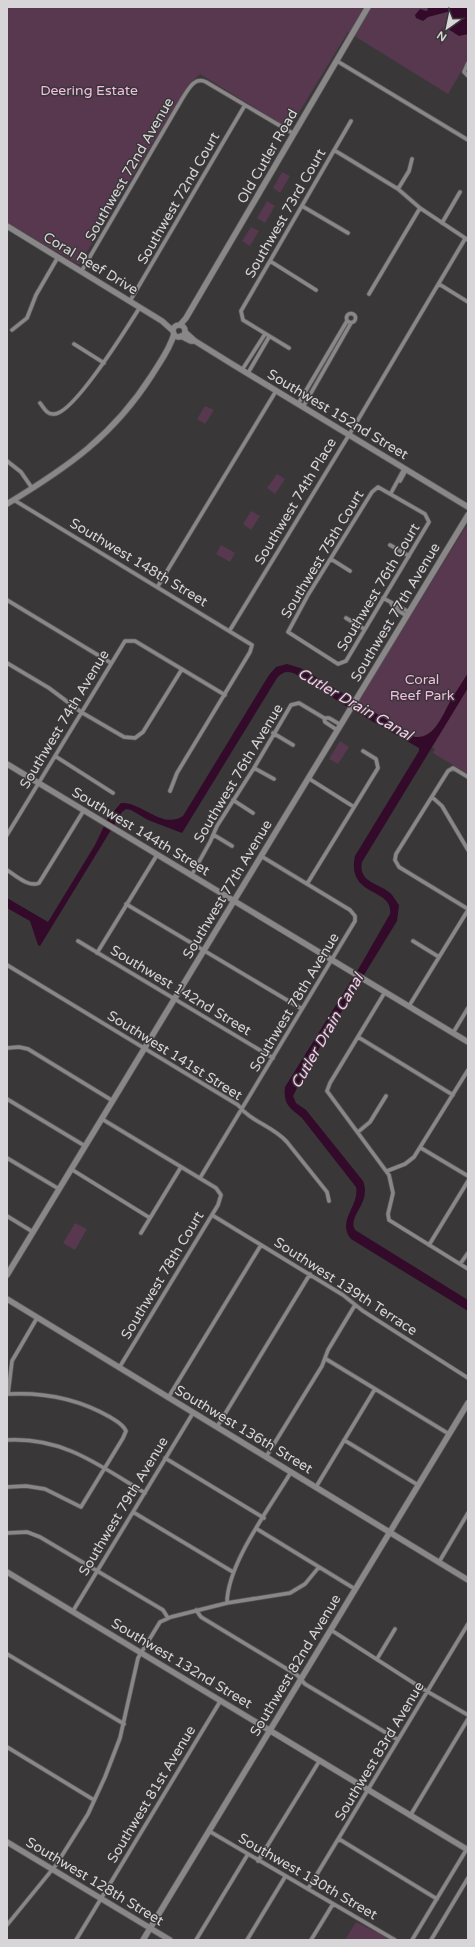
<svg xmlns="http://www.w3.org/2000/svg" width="475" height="1947" font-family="'Varela Round',sans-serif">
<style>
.green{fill:#57384f}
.water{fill:#330a2a}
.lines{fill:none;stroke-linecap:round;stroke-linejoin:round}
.street-casing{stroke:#585557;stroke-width:5}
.secondary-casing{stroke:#585557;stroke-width:7}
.street{stroke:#8a8789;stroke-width:3.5}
.secondary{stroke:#8a8789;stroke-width:5.5}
.labels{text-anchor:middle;stroke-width:3;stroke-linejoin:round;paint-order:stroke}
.park-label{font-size:14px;fill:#f7bbe6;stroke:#393738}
.street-label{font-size:14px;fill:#d7d5d7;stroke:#393738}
.water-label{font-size:15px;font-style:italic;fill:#f8cbeb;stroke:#393738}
</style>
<rect width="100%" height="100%" fill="#393738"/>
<path class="green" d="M7,7h461v53l-20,34 -100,-62 -59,97 -89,-55 -12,11 -109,180 -72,-43z
M282,172l8,4 -10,17 -7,-5z
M267,201l8,5 -10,17 -8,-5z
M251,227l8,4 -9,15 -8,-5z
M205,406l9,4 -9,14 -8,-5z
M277,474l8,5 -10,15 -8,-6z
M251,511l9,5 -9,14 -8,-6z
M468,523v251l-35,-21 2,-4 -78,-46z
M221,545l14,8 -5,9 -14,-8z
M340,741l9,6 -11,17 -9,-5z
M75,1223l12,6 -12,21 -12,-7z
M356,1922l36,18h-47z"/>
<path class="water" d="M427,7h41v27l-9,2 -11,-7 -1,-5 4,-6v-7l-23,6 -5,4 -7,-3 -1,-3 5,-6 6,2 2,-1z
M287,664l16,5 112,68c19,2 27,-21 35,-35l1,-6 3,-1 14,-22v15l-106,174c-4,20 16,21 27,30 4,3 7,9 10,13l-2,16 -90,147 -14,28 3,7 10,7 57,71c9,23 -16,34 -8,49l113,70v11l-117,-72c-15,-19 9,-33 5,-52l-54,-69c-12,-10 -19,-13 -17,-31l74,-119 31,-54c4,-27 -44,-16 -35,-58l64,-105v-3l-75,-43 -45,-29c-9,-5 -15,-6 -22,2l-95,155 -34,-13 -17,-10 -5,-1 -4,3 -82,134 -2,-1 -8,-24 -23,-13v-10l41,24 47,-77 13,-27 13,-15c20,-2 41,27 62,13l86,-141 7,-8z"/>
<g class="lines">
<g class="street-casing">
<path id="street" d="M337,61l131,79
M468,63l-4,9 4,4
M334,150l64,39 22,19 48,32
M398,189l11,-18 3,-12
M302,206l46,27
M442,223l18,-31
M270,261l46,29
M81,272l101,-173c6,-9 12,-23 24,-17l88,52
M439,284l29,18
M369,294l51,-86
M130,301l115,-196
M346.5 318a4.5 4.5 0 1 1 9 0a4.5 4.5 0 1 1-9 0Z
M12,330l15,-12 9,-23 22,-38
M74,344l30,19
M289,348l-46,-28 -2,-9 110,-190
M242,370l23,-36
M248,373l21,-36
M40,403c4,5 7,12 14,11 20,0 74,-88 86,-107
M298,404l49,-83
M303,407l48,-84
M7,461l14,11 11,16
M400,481l6,-11
M378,487l47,27 4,8 -83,139 -8,3 -50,-32 20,-37 64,-103z
M391,493l13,-24
M14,500l238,145 -2,7 -73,121 -7,18
M390,545l19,11
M331,559l19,12
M158,586l118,-195
M383,598l26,14
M7,600l104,63
M391,603l3,5 13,8
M346,618l18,11
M230,630l122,-200 113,-191
M7,663l42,25 32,24 43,25 11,1 8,-6 39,-63
M324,718l1,4 12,8
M273,733l20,12
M55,756l58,37
M254,768l20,11
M468,777l-15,-9 -5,3 -52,83 -1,6 4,7 69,42
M308,778l46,29
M432,797l10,9 26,44
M233,800l20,13
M7,835l118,-194h10l90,54
M214,835l18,11
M7,870c8,5 22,18 32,13l45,-73
M191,876l19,-34 7,-16 37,-58 37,-63 8,-2 25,15h5l12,7
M307,884l71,-116 -2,-9 -13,-8
M126,904l176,105
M78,941l195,117
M413,941l26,16
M97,953l60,-98
M7,965l231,140c13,17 35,21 49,37l40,50 2,9
M385,992l-55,91 -3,8 62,84 4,18 -5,21 1,6 79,49
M409,1006l59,-96
M453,1033l15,-25
M358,1037l95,58
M7,1048l12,-1 9,2 85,52
M7,1099l78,47
M102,1119l114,69 5,7 -3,10 -99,163
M358,1132l12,-10 16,-26
M421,1148l47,28
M7,1158l52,31
M71,1169l79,49
M387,1171l18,-7 9,-7 54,-87
M200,1178l155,-257v-5l-5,-6 -89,-54
M212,1215l131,80 20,16 105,67
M7,1216l26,16
M141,1233l40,-66
M429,1245l39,-64
M460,1264l8,-11
M326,1359l123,75
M7,1394c36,-2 72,5 103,23 6,4 13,7 16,14l-3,7 -42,69 -36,-18 -19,-3 -19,1
M8,1394l4,-33 25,-43
M168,1398l93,-153
M217,1427l93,-153
M7,1440c56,-3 92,25 138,53
M344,1440l74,45
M266,1457l56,-91 6,-16 27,-45
M165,1458l99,60
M316,1487l59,-98
M133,1512l100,60
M257,1529l98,60
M7,1533l20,-1 13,5 123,73 5,8
M439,1562l29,-49
M227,1603c0,-39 44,-97 64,-131
M196,1610l5,7 96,58 8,9 93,56
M73,1611l120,-198
M331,1630l92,59 45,26
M7,1654l117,70
M377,1659l18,-30
M7,1747l87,53
M410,1816l58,-97
M209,1831c62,37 124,73 186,109
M339,1839l98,60
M258,1861l62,-101
M308,1889l160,-265
M7,1925l49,-60 32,-51 17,-37 15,-39 18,-80 22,-36 11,-5 56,-14 63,-10 15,-9 14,-17
M76,1940l145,-240
M196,1940l52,-86
M247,1940l38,-63
M311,1940l22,-36
M412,1940l56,-93
M431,1940l37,-62"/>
</g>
<g class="secondary-casing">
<path id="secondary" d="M7,226l155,95 10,9
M173 331a6 6 0 1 1 12 0a6 6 0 1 1-12 0Z
M180,325l6,-7 182,-311
M185,332l10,9 37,23 236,143
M181,336l10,5h4
M7,504c61,-37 106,-68 145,-129 8,-13 18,-26 22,-41
M7,764l461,278
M7,1275l461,-760
M7,1299l461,281
M7,1572l461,278
M7,1842l163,98
M143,1940l325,-537"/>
</g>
<use href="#street" class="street"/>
<use href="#secondary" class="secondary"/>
</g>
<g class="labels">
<g class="park-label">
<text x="89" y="95">Deering Estate</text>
<text x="422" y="684">Coral<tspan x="422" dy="16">Reef Park</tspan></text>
</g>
<g class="street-label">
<text transform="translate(267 156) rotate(-60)" y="5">Old Cutler Road</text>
<text transform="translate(129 169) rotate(-60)" y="5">Southwest 72nd Avenue</text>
<text transform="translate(178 198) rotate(-60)" y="5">Southwest 72nd Court</text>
<text transform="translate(285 213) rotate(-60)" y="5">Southwest 73rd Court</text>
<text transform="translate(91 263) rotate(31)" y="5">Coral Reef Drive</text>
<text transform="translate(338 414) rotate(31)" y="5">Southwest 152nd Street</text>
<text transform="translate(295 501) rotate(-59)" y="5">Southwest 74th Place</text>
<text transform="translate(322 554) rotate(-59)" y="5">Southwest 75th Court</text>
<text transform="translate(139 562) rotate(31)" y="5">Southwest 148th Street</text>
<text transform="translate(378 587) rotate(-59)" y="5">Southwest 76th Court</text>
<text transform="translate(395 612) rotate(-59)" y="5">Southwest 77th Avenue</text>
<text transform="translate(64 719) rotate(-59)" y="5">Southwest 74th Avenue</text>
<text transform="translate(238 773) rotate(-59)" y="5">Southwest 76th Avenue</text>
<text transform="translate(141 831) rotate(31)" y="5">Southwest 144th Street</text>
<text transform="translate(227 889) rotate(-59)" y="5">Southwest 77th Avenue</text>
<text transform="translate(181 990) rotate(31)" y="5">Southwest 142nd Street</text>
<text transform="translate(294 1002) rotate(-59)" y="5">Southwest 78th Avenue</text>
<text transform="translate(175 1055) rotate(32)" y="5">Southwest 141st Street</text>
<text transform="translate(162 1275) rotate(-59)" y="5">Southwest 78th Court</text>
<text transform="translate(346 1286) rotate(33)" y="5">Southwest 139th Terrace</text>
<text transform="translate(244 1429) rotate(31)" y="5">Southwest 136th Street</text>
<text transform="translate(123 1506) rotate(-59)" y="5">Southwest 79th Avenue</text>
<text transform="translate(182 1663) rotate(31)" y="5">Southwest 132nd Street</text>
<text transform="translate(295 1665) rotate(-59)" y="5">Southwest 82nd Avenue</text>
<text transform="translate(379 1751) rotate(-59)" y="5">Southwest 83rd Avenue</text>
<text transform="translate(151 1794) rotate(-59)" y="5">Southwest 81st Avenue</text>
<text transform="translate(308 1876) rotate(30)" y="5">Southwest 130th Street</text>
<text transform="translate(95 1881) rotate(31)" y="5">Southwest 128th Street</text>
</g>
<g class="water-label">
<text transform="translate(355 704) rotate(30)" y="5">Cutler Drain Canal</text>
<text transform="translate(327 1031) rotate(-60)" y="5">Cutler Drain Canal</text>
</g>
</g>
<rect width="475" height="1947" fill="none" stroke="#d7d5d7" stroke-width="16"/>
<g transform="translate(447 28) rotate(213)" stroke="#393738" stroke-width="3" paint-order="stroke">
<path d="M0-3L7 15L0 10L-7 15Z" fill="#d7d5d7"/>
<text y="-6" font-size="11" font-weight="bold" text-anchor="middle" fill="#d7d5d7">N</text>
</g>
</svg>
